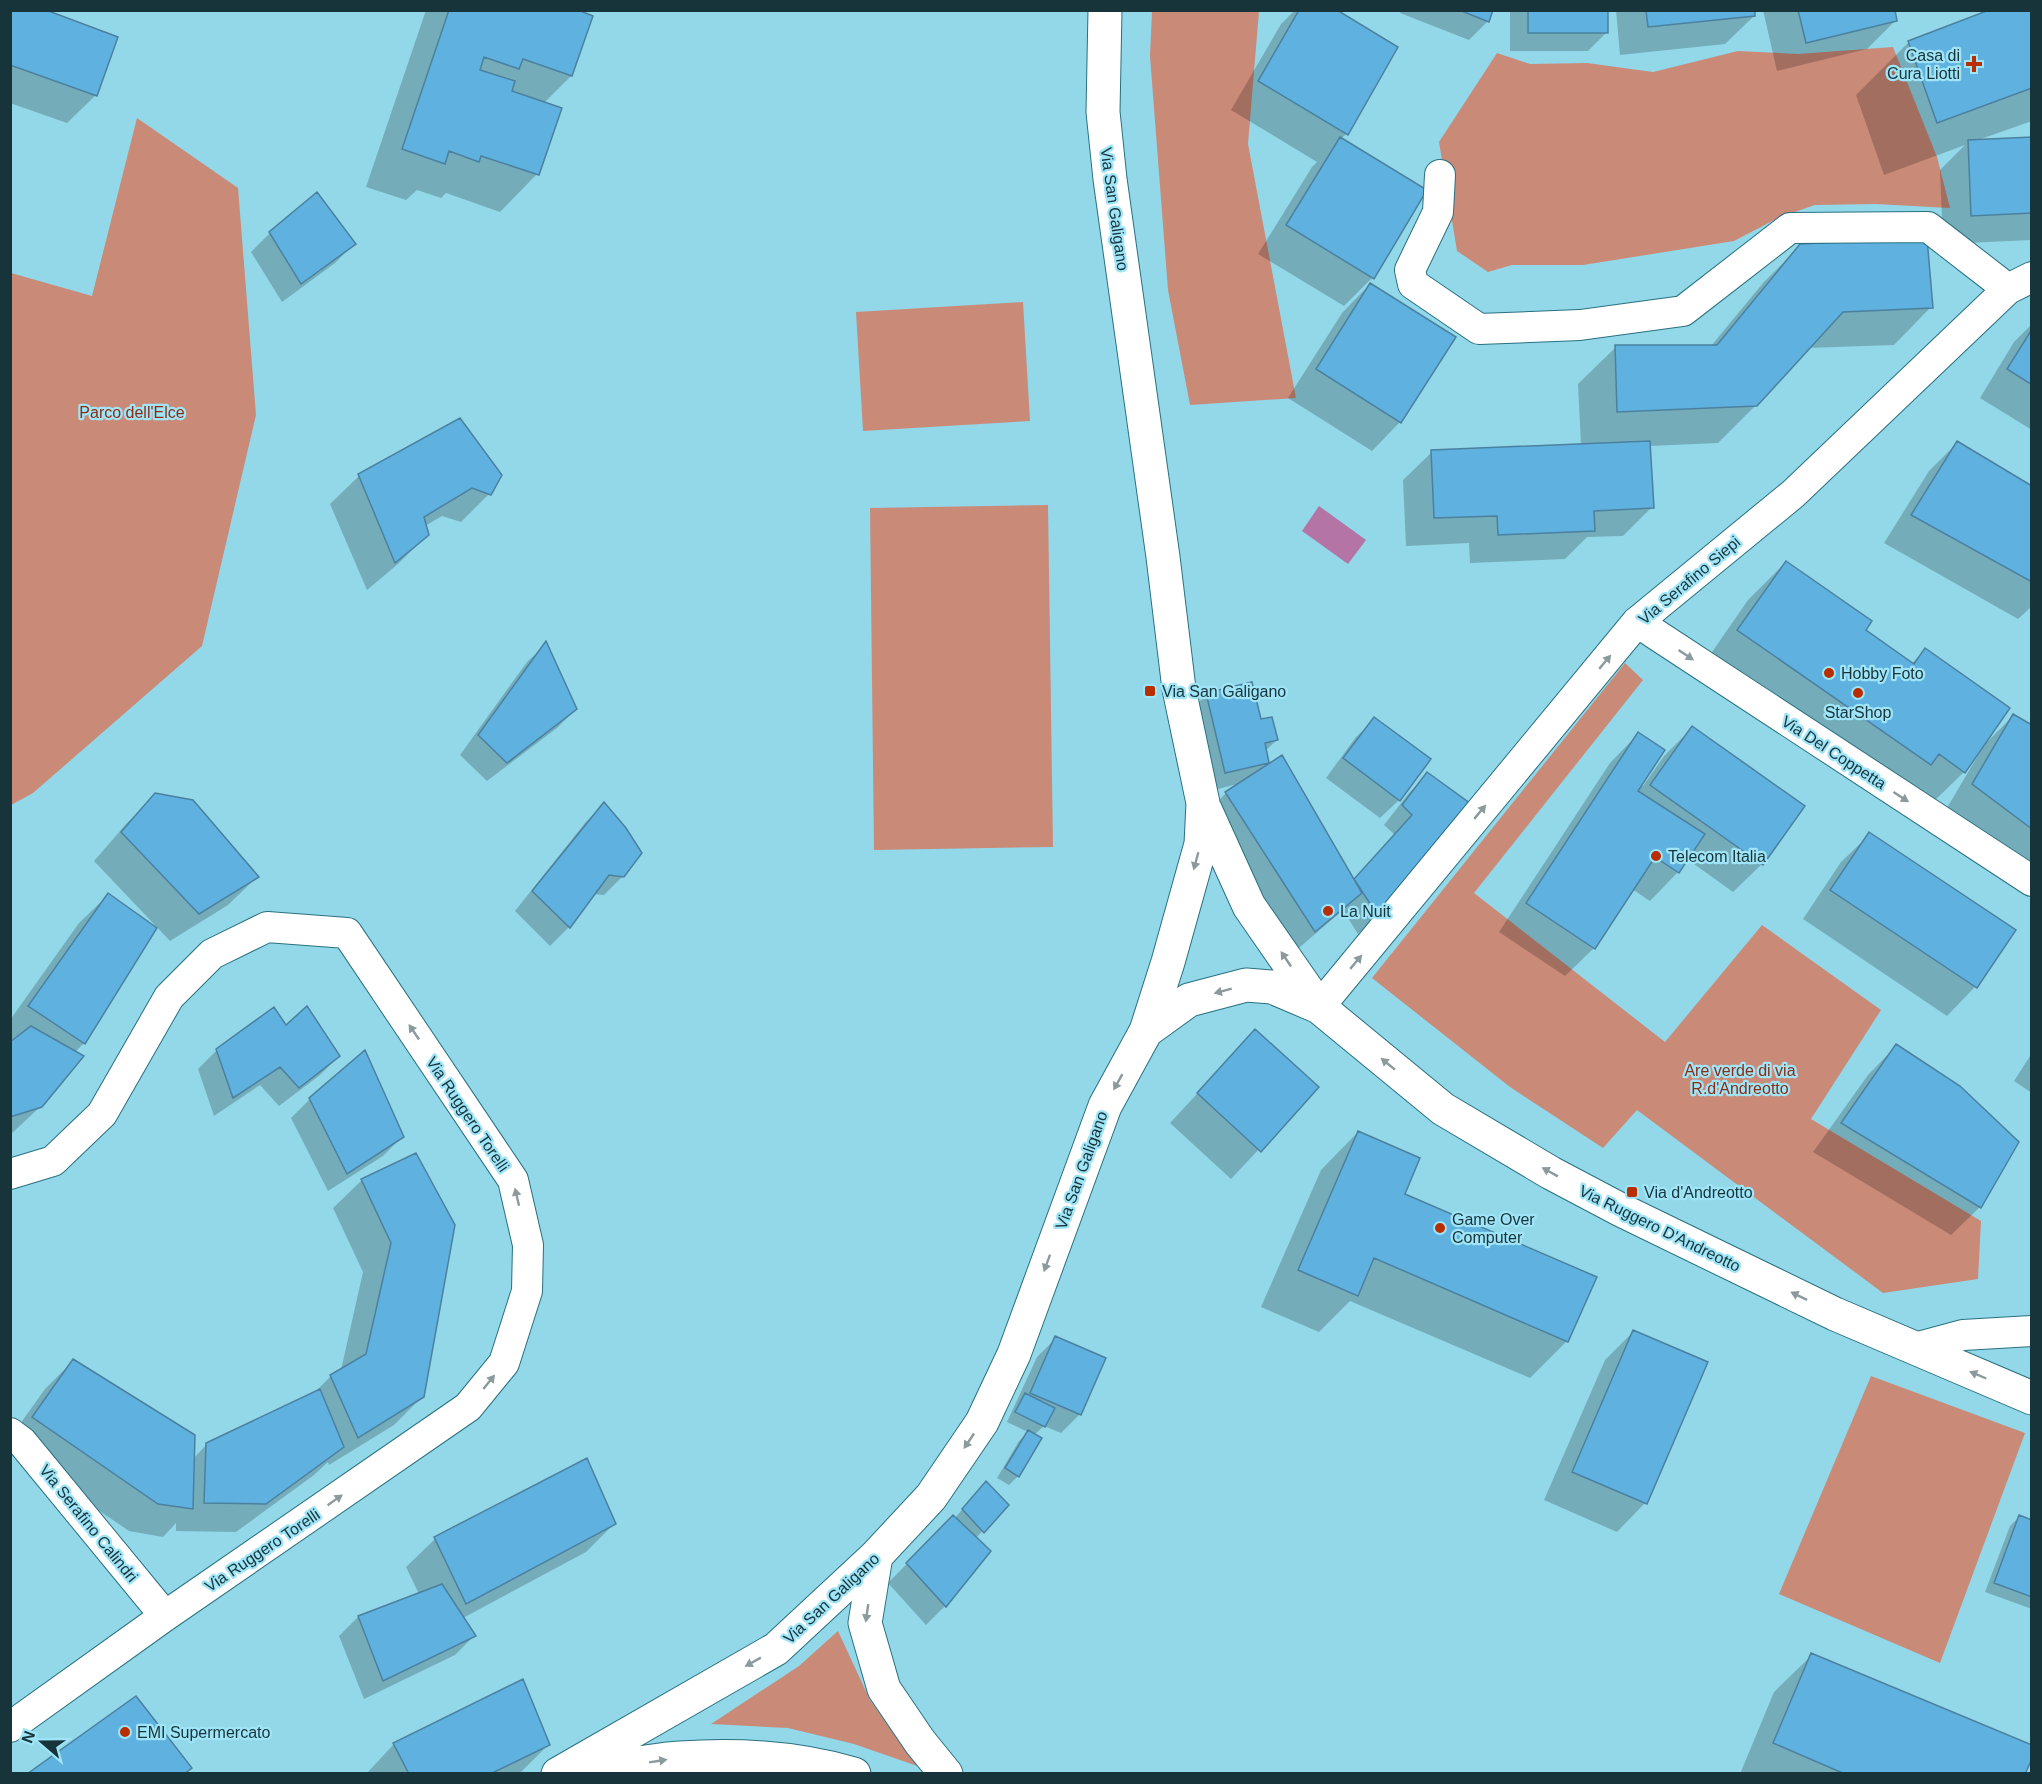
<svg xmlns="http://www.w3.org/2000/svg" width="2042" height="1784" font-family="Helvetica,sans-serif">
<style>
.green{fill:#ca8a78}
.water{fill:#b574a6}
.shadow{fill:#0003}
.building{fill:#5fb1df;stroke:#4b819f;stroke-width:1.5}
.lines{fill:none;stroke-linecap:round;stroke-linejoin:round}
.street-casing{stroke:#297080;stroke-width:32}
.secondary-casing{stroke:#297080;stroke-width:35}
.street{stroke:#fff;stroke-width:30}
.secondary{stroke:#fff;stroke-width:33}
.oneway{fill:#8b9a9d}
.poi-dot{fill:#b82e00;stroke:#9fe5f7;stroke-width:2}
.labels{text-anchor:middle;stroke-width:4.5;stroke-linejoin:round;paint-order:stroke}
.poi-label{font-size:16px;fill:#17343b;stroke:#9fe5f7;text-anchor:start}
.street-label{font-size:16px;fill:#17343b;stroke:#9fe5f7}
.park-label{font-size:16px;fill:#8c2c12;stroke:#9fe5f7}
</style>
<rect width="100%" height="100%" fill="#92d8e9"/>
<path class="green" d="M1152,11h107l-11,133 48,254 -106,7 -22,-115 -18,-234z
M1893,47l44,110 13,51 -74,-4 -61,1 -35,12 -46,24 -151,24h-71l-24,7 -31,-21 -18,-109 58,-89 33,11 57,-1 66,9 85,-21 60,3z
M137,118l101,70 18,227 -54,231 -169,147 -22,12v-532l81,23z
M1023,302l7,119 -167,10 -7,-119z
M1048,505l5,342 -179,3 -4,-342z
M1625,663l18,17 -169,213 191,149 97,-117 119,85 -70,109 170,102 -3,58 -95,14 -246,-183 -34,38 -93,-61 -138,-109z
M1871,1376l154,57 -85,230 -161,-69z
M838,1631l32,69 28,39 25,29 -69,-24 -66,-16 -77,-4 88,-58z"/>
<path class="water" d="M1319,506l47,34 -18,24 -46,-33z"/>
<path class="shadow" d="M10,10l86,85 -29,28 -57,-20z
M426,10h147l-2,66 -27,27 16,6 -23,65 -37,38 -54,-19 -5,5 -24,-8 -11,10 -40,-13z
M1295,10h39l12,124 -5,5 31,139 -28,28 -86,-52 54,-87 5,-5 -86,-52 50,-86z
M1402,10h90l-4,11 -19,19 -69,-27z
M1510,10h97v22l-19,19h-78z
M1616,10h137l1,6 -29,28 -105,11z
M1763,10h130l3,10 -29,29 -90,22z
M2032,10v111l-54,19 54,-1v101l-89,4 -3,-74 25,-25 -81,30 -28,-80 53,-53z
M270,233l84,11 -19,19 -53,39 -31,-50z
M1801,245l130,62 -37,38 -87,3 -51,57 -38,38 -69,3 3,61 -29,29 -36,1 -22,22 -95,4 -1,-20 -63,3 -3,-66 29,-28 149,-7 -3,-61 38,-37 95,-1 52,-63z
M1370,284l30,138 -28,29 -84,-53 54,-85z
M2032,324v106l-52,-32 34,-56z
M460,420l29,74 -28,28 -19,-6 -17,10 2,9 -29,29 -31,26 -37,-86 29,-28z
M1957,443l75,45v118l-14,13 -134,-76 45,-72z
M1786,562l77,69 48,33 14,-14 59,95 29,-29 19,10v153l-88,-66 36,-61 -2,-1 -14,21 -38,37 -225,-141 47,-68z
M546,644l30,65 -19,19 -70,53 -27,-26 67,-93z
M1206,695l53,26 18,19 -12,11 3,11 -8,8 93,111 42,-46 -11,-10 25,-32 19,-19 -51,141 -19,19 -15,-24 -57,49 -88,-137 28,-29 15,-10 -35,9 -19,-78z
M1375,719l24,81 -19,18 -54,-40 30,-41z
M1692,728l70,136 -29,28 -46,-33 -9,13 -28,29 -18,-12 -38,59 -29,28 -66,-44 111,-169 28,-29 3,50 2,2 21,-30z
M156,795l101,82 -29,28 -58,36 -76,-80 33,-38z
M604,804l19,72 -19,19 -10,-1 -25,33 -19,19 -35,-35 70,-88z
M1870,834l143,97 -38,56 -28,29 -144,-97 38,-57z
M108,895l47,34 -71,114 -10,10 -33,53 -31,29v-115l69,-97z
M286,1027l53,29 -19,19 -41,31 -19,-21 -46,31 -16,-47 19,-19z
M1255,1031l62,56 -86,92 -61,-56z
M1896,1046l84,161 -29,28 -138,-83 55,-77z
M2032,1053v40l-18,-12z
M310,1099l92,38 -19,19 -55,35 -37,-73z
M1358,1132l45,62 164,147 -37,37 -180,-77 -31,31 -58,-25 60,-137z
M362,1180l92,45 -31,171 -29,29 -65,40 -1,-3 -14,13 -78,57 -60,-1v-8l-13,14 -34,-6 -119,-81v-12l35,-49 28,-28 120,98 14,-15 106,-50 18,-18 10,-6 22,-98 -30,-64z
M1633,1332l73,31 -61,140 -28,29 -73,-32 61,-140z
M1056,1338l24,76 -19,19 -17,-7 -10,9 -16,41 -9,9 -12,-7 22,-37 9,-9 -21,-10 30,-65z
M977,1492l30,13 -31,33 13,13 -44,55 -19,19 -38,-42 65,-66 2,1z
M2019,1517l13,4v88l-47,-17 25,-66z
M614,1524l-28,28 -123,66 11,18 -19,19 -91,44 -25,-63 19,-19 61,-23 -13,-27 29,-28z
M1812,1655l212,119h-284l34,-82z
M394,1744l154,1 -29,29h-153z"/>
<path class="building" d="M10,10h36l72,27 -21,59 -87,-31z
M449,10h129l15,6 -21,60 -49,-17 -4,10 -35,-12 -4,13 35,11 -3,10 50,17 -23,67 -58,-19 -2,6 -30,-11 -4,13 -43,-15z
M1299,10h38l61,37 -50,88 -90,-54z
M1459,10h34l-4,12z
M1528,10h80v23h-80z
M1646,10h109v6l-107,11z
M1798,10h97l2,11 -91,22z
M1989,10h43v78l-95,35 -29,-82z
M1340,137l87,53 -53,89 -88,-54z
M2032,137v76l-61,3 -3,-76z
M317,192l39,52 -55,40 -32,-52z
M1927,238l6,70 -90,4 -86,94 -140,6 -2,-67h102l83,-101z
M1370,283l86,54 -55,86 -85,-54z
M2032,329v56l-25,-16z
M460,418l42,57 -11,20 -19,-7 -48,29 5,18 -34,28 -37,-89z
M1650,441l4,67 -60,3 1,20 -97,4 -1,-19 -63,2 -3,-68z
M1957,441l75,45v96l-121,-67z
M1786,561l86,60 -6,9 48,34 11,-16 85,60 -45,65 -26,-19 -8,11 -194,-135z
M546,641l31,68 -70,54 -29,-28z
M1252,682l9,37 11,-2 6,23 -13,3 4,20 -44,10 -19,-80z
M2013,714l19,11v104l-60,-45z
M1374,717l57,42 -31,42 -57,-43z
M1692,726l113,80 -42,59 -113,-80z
M1638,732l27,18 -27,41 67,43 -26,39 -24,-16 -60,92 -69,-46z
M1282,755l80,138 -47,39 -90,-140z
M1427,772l44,32 -93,112 -24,-37 58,-64 -10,-10z
M155,793l38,7 66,77 -60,37 -78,-82z
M604,802l22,26 16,25 -18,24 -15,-2 -39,53 -38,-37z
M1869,832l147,98 -39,58 -147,-98z
M108,893l49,35 -72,116 -57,-38z
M307,1006l33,50 -41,32 -19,-21 -47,31 -17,-49 58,-42 12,18z
M31,1026l53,30 -42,51 -32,10v-75z
M1255,1029l64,58 -58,65 -64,-59z
M1896,1044l64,42 59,56 -38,66 -140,-85z
M365,1050l39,87 -57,37 -38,-76z
M1358,1131l62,27 -15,36 192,83 -29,65 -194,-84 -16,38 -60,-26z
M416,1153l39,72 -31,172 -66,41 -28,-63 36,-21 25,-111 -30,-64z
M1633,1330l75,32 -61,142 -75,-32z
M1055,1336l51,22 -25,57 -51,-22z
M73,1359l122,76 -2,74 -35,-5 -126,-87z
M320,1389l24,58 -78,57 -62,-1 2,-60z
M1025,1393l30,15 -10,19 -30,-15z
M1028,1430l14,8 -23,39 -14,-9z
M587,1458l29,66 -150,80 -32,-67z
M986,1481l23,24 -25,28 -22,-24z
M953,1515l38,36 -45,56 -40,-44z
M2019,1515l13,5v77l-38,-14z
M442,1584l34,52 -93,45 -25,-65z
M1811,1653l221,92v14l-7,15h-180l-72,-31z
M523,1679l27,66 -60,29h-81l-16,-31z
M136,1696l56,72 -8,6h-157z"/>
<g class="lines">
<g class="street-casing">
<path id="street" d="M1440,175l-2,37 -28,58 3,14 66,45 101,-4 103,-14 107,-83 138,-1 80,62
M1637,622l395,259
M1319,1007l318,-385 156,-128 215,-205 24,-12
M10,1174l43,-13 49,-47 67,-117 43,-43 55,-27 80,6 166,247 15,65 -1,46 -23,72 -36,44 -303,209 -155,111
M1915,1348l48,-13 69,-4
M10,1433l12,9 143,174"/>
</g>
<g class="secondary-casing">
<path id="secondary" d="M1205,809l44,97 70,101
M1146,1031l43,-31 57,-15 26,2 47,20 124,102 108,64 70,37 214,104 197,84
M876,1556l-11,67 19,66 36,53 26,32
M558,1774l218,-125 100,-93 55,-59 51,-75 32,-68 91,-248 41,-75 22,-69 33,-118 2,-41 -24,-114 -16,-132 -53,-378 -7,-67 2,-102
M580,1774c33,-6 67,-14 100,-16 57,-4 119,0 174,16"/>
</g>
<use href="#street" class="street"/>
<use href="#secondary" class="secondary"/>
</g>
<defs><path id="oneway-solid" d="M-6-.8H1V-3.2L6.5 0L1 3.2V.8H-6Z" transform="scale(1.5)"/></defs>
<g class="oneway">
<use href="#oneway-solid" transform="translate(1686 655) rotate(34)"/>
<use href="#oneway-solid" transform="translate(1605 662) rotate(-50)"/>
<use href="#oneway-solid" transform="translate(1901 797) rotate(33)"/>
<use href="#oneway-solid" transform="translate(1480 812) rotate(-50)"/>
<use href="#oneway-solid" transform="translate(1196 861) rotate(105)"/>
<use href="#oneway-solid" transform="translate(1286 959) rotate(-124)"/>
<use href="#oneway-solid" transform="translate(1356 962) rotate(-50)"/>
<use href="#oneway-solid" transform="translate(1223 991) rotate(165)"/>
<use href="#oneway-solid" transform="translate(414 1032) rotate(-124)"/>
<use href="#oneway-solid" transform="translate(1388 1064) rotate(-141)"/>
<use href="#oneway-solid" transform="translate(1118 1082) rotate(119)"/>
<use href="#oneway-solid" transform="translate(1550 1172) rotate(-151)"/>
<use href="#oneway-solid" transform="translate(517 1197) rotate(-103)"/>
<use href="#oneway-solid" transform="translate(1047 1263) rotate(110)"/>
<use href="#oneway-solid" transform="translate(1799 1296) rotate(-154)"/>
<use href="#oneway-solid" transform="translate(1978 1375) rotate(-157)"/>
<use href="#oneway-solid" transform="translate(489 1382) rotate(-51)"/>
<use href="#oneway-solid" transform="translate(969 1441) rotate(124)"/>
<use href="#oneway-solid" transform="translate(335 1500) rotate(-35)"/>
<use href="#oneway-solid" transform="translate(867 1613) rotate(98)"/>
<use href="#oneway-solid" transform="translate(753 1662) rotate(151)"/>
<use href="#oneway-solid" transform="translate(658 1761) rotate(-9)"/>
</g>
<g class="poi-dot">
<path d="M1971 55h6v6h6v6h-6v6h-6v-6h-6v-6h6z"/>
<circle cx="1829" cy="673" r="6"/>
<rect x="1144" y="685" width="12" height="12" rx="3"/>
<circle cx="1858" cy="693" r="6"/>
<circle cx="1656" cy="856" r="6"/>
<circle cx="1328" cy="911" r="6"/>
<rect x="1626" y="1186" width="12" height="12" rx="3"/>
<circle cx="1440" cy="1228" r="6"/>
<circle cx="125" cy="1732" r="6"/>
</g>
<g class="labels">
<g class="poi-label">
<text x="1960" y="61" text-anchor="end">Casa di<tspan x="1960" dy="18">Cura Liotti</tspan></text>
<text x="1841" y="679">Hobby Foto</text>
<text x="1162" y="697">Via San Galigano</text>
<text x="1858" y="718" text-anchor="middle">StarShop</text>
<text x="1668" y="862">Telecom Italia</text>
<text x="1340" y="917">La Nuit</text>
<text x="1644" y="1198">Via d'Andreotto</text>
<text x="1452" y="1225">Game Over<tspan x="1452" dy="18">Computer</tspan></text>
<text x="137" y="1738">EMI Supermercato</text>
</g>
<g class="street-label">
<text transform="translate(1115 209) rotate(82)" y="6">Via San Galigano</text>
<text transform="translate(1689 580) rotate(-40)" y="6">Via Serafino Siepi</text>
<text transform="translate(1834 752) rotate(33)" y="6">Via Del Coppetta</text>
<text transform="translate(468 1114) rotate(56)" y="6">Via Ruggero Torelli</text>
<text transform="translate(1081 1170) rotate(-70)" y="6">Via San Galigano</text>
<text transform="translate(1660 1228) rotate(26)" y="6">Via Ruggero D'Andreotto</text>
<text transform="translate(89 1523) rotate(51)" y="6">Via Serafino Calindri</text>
<text transform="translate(262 1550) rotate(-34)" y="6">Via Ruggero Torelli</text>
<text transform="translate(831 1598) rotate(-43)" y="6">Via San Galigano</text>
</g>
<g class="park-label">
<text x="132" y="418">Parco dell'Elce</text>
<text x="1740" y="1076">Are verde di via<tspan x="1740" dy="18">R.d'Andreotto</tspan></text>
</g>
</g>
<rect width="2042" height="1784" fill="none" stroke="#17343b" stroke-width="24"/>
<g transform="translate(42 1742) rotate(290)" stroke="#9fe5f7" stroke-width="4.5" paint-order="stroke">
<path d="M0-4.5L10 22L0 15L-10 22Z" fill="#17343b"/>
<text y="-9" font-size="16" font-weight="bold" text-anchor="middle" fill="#17343b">N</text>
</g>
</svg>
